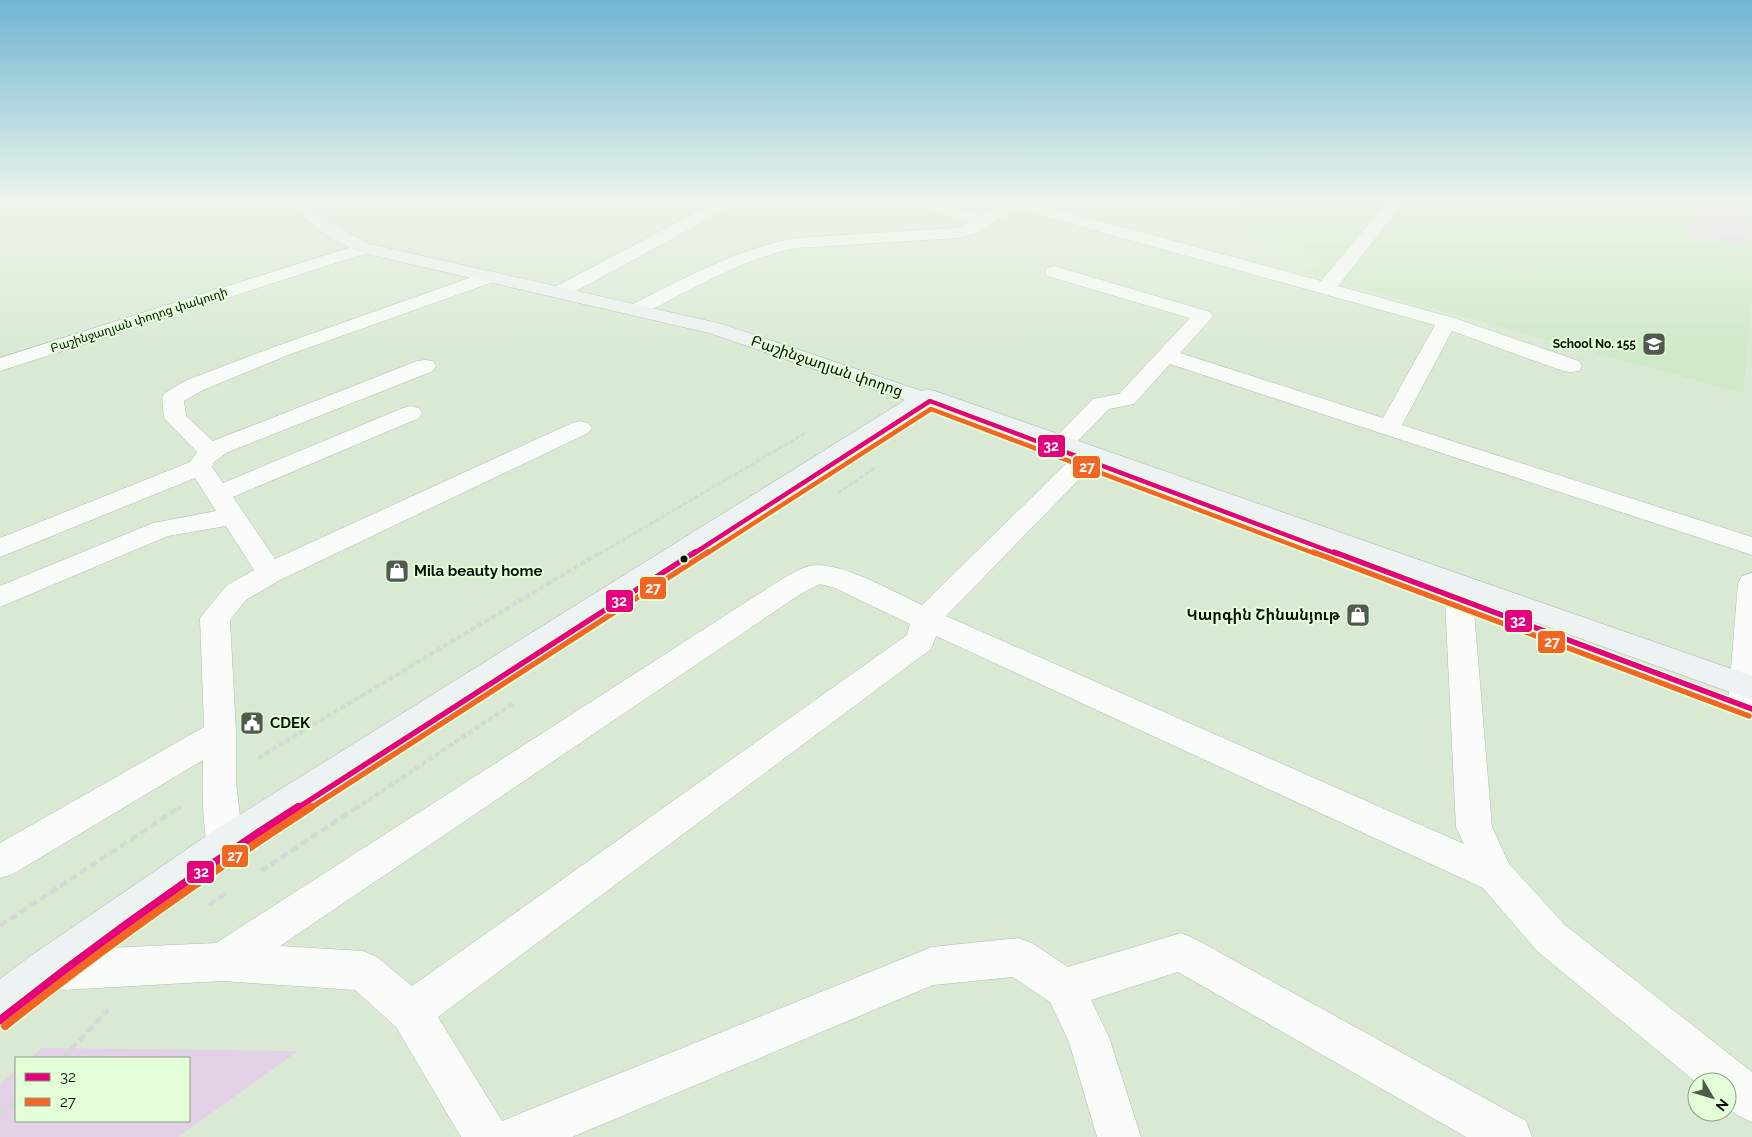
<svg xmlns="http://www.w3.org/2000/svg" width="1752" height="1137" font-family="Raleway,'Noto Sans Armenian',sans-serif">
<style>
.built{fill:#cfe8c6}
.green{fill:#e3d1e8}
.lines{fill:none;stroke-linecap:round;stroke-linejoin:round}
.minor-casing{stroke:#b2beae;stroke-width:1}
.major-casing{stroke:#aab5b0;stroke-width:1}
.path-far2{stroke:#d5d9d3;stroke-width:2.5;stroke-dasharray:4.5 2;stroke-linecap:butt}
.path-far1{stroke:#d5d9d3;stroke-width:4;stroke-dasharray:5.5 2.5;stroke-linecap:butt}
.path{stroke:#d5d9d3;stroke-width:4.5;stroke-dasharray:8 4;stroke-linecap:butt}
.minor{fill:#f9fcf8;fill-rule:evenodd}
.major{fill:#edf2f2;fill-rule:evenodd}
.bus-1-far2-casing{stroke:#e2ffd8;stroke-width:8}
.bus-1-far1-casing{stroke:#e2ffd8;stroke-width:9}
.bus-1-casing{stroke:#e2ffd8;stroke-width:11}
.bus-2-far2-casing{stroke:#e2ffd8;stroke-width:8}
.bus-2-far1-casing{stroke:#e2ffd8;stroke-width:9}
.bus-2-casing{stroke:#e2ffd8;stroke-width:11}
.bus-1-far2{stroke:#e5007d;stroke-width:4.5}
.bus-1-far1{stroke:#e5007d;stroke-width:5.5}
.bus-1{stroke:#e5007d;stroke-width:8}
.bus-2-far2{stroke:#f26522;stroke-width:4.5}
.bus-2-far1{stroke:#f26522;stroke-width:5.5}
.bus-2{stroke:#f26522;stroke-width:8}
.bus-dot{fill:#060f04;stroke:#e2ffd8;stroke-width:2}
.labels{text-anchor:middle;stroke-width:4;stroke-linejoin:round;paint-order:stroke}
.far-street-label{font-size:12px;fill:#060f04;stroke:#e2ffd8}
.far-poi-label{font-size:12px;font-weight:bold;fill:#060f04;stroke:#e2ffd8;text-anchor:end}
.street-label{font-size:15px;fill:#060f04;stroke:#e2ffd8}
.poi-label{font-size:15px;font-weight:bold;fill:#060f04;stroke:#e2ffd8;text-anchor:start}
.line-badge{stroke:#e2ffd8;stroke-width:2}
.badge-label{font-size:14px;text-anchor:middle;font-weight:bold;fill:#fff}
</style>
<rect width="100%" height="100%" fill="#d9e9d3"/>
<path class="built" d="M1248,201h504v93l-9,99 -437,-119 18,-19 -107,-29z"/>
<path class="green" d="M1696,202l56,11 -2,34 -61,-13z
M42,1048l256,3 -120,86h-178v-52l16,-15v51h173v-63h-159z"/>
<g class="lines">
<g class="minor-casing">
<path id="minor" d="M717,201h21l-2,3 -169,92 -7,2 -7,-2 -3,-4 3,-4z
M905,201h27l50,14 25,-14h21l293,80 67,-80h17l-67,85 116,32 125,43 3,5 -3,5 -8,1 -8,-1 -111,-40 -50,94 350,112v18l-582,-191 -36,40 -25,5 -39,40 -8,2 -8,-2 -4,-5 4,-5 39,-40 26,-5 71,-76 -143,-42 -2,-4 2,-4 7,-2 7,2 149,44 3,4 -3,4 -30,33 203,65 52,-93 -417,-116 -43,24 -17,5 -162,10c-54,11 -102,40 -151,65l-7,2 -7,-2 -3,-4 3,-4c54,-27 105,-56 165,-67l160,-10 13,-6 -62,-18z
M364,243l6,1 3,4 -3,4 -370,119v-13z
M489,271l7,2 2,4 -2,4 -208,74 -85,35 -19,11 2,15 27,25 204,-80 8,-1 8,1 3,5 -3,5 -205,81 -14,10 -2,5 11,16 180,-75 8,-2 8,2 3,5 -3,5 -186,79 42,62 297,-136 8,-2 8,2 4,5 -4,5 -308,147 -34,20 -16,20 6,113v48l8,73 -5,12 -13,4 -13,-4c-11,-26 -11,-78 -10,-106l-190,114 -13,4v-35l204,-116 -4,-109 26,-32 28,-16 -28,-44 -58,10 -168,71v-21l153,-63 63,-12 -21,-33 -195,79v-19l190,-76 7,-10 -33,-34 -2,-20 3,-5 22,-13 87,-33z
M1085,452l9,2 3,5 -3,5 -148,152 518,228 -8,-17 -11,-228 4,-7 10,-3 10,3 4,7 19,228 17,37 56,61 187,147v50l-15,-7 -10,-7v-26l-30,1 -160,-132 -54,-63 -547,-252 -5,13 -493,368 64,104 430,-174 86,-9 14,5 36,24 113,-34 14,6 331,182 6,16h-66l-288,-165 -87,28 18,37 32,100h-44l-28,-95 -19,-40 -37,-25 -80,8 -361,152h-111l-65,-110 -41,-37 -133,-9 -159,9 -14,-6 -6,-14 6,-14 14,-6 153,-7 566,-364c10,-5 24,-15 36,-14 31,1 76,27 104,40l154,-151zM820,584l15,4 75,36 -3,11 -495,351 -35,-29 -14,-6 -83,-5 522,-353z
M1752,573v143l-8,2 -11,-3 -5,-9 10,-123 4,-7z"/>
</g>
<g class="major-casing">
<path id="major" d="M282,201h19l40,28 29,15 352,80 200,67 5,-2 8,2 817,285v24l-811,-291 -5,1 -11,-3 -687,447 -181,131 -43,34 -14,6v-46l29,-22 183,-125 693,-432 -196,-67 -351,-81 -29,-15z"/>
</g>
<path class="path-far2" d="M838,493l38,-26
M599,554l208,-122"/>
<path class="path-far1" d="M258,758l343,-206
M178,809l3,-2
M355,809l159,-106"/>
<path class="path" d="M261,871l96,-64
M209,905l19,-13
M0,926l180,-119
M63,1058l45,-48
M0,1115l16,-15"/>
<use href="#minor" class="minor"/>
<use href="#major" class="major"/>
<g class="bus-1-far2-casing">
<path id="bus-1-far2" d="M693,554l237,-153 407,153"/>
</g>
<g class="bus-1-far1-casing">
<path id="bus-1-far1" d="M1334,552l418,157
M296,809l399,-257"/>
</g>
<g class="bus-1-casing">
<path id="bus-1" d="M0,1020c96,-76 195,-147 298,-213"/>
</g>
<g class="bus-2-far2-casing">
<path id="bus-2-far2" d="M706,554l225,-145 385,145"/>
</g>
<g class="bus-2-far1-casing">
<path id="bus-2-far1" d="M1313,552l436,164
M309,809l399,-257"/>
</g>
<g class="bus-2-casing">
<path id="bus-2" d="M5,1026c98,-78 201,-151 306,-219"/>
</g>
<use href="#bus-1-far2" class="bus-1-far2"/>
<use href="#bus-1-far1" class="bus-1-far1"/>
<use href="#bus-1" class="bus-1"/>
<use href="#bus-2-far2" class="bus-2-far2"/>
<use href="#bus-2-far1" class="bus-2-far1"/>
<use href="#bus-2" class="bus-2"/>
</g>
<linearGradient id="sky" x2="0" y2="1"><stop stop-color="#6fb5d2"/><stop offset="0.56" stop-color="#eef5eb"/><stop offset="1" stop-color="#eef5eb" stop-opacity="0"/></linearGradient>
<rect width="1752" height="360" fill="url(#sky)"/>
<defs>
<g id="school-square" transform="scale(1.25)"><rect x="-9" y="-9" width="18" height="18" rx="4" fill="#505b4c" stroke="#e2ffd8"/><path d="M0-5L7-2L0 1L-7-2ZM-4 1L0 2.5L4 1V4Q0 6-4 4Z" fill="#fff"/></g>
<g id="shop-square" transform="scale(1.25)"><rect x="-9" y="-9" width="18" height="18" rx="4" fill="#505b4c" stroke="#e2ffd8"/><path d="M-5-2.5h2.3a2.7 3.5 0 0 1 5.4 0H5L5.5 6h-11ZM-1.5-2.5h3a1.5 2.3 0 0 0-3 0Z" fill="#fff"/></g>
<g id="civic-square" transform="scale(1.25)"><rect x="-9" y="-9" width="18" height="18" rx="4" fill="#505b4c" stroke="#e2ffd8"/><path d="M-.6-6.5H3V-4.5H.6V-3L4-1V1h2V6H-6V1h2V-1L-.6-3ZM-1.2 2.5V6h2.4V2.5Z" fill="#fff"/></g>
</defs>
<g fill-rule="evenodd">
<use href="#school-square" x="1654" y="344"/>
<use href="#shop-square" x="397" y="571"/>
<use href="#shop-square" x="1358" y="615"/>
<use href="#civic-square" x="252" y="723"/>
</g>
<circle class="bus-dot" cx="684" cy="559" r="4.5"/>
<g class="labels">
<g class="far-street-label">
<text transform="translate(139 320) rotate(-18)" y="4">Բաշինջաղյան փողոց փակուղի</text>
</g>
<g class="far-poi-label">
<text x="1636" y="348">School No. 155</text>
</g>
<g class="street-label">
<text transform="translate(827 366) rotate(19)" y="5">Բաշինջաղյան փողոց</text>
</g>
<g class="poi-label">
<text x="414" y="576">Mila beauty home</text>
<text x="1340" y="620" text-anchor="end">Կարգին Շինանյութ</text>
<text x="270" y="728">CDEK</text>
</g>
</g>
<g class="line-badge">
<rect x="1037" y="434" width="29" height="24" rx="5" fill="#e5007d"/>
<rect x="1072" y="455" width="29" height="24" rx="5" fill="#f26522"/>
<rect x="639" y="576" width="28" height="24" rx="5" fill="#f26522"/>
<rect x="605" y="589" width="29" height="24" rx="5" fill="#e5007d"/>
<rect x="1504" y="609" width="29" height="24" rx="5" fill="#e5007d"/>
<rect x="1537" y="630" width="29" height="24" rx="5" fill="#f26522"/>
<rect x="221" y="844" width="28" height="24" rx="5" fill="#f26522"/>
<rect x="186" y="860" width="29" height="24" rx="5" fill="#e5007d"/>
</g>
<g class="badge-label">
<text x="1051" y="451">32</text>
<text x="1087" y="472">27</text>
<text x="653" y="593">27</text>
<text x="619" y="606">32</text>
<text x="1518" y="626">32</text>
<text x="1552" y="647">27</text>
<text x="235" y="861">27</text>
<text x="201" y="877">32</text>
</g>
<rect x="15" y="1057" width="175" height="65" fill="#e2ffd8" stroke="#8a9f83"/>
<rect x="25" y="1073" width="25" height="8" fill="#e5007d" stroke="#8a9f83"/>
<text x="60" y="1082" font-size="15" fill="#060f04">32</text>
<rect x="25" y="1098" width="25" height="8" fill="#f26522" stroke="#8a9f83"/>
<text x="60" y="1107" font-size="15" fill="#060f04">27</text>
<g transform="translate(1712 1097) rotate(128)"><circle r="24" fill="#e2ffd8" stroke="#8a9f83"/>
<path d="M0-4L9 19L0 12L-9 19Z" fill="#505b4c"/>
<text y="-8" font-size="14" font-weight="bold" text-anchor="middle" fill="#060f04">N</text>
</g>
</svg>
